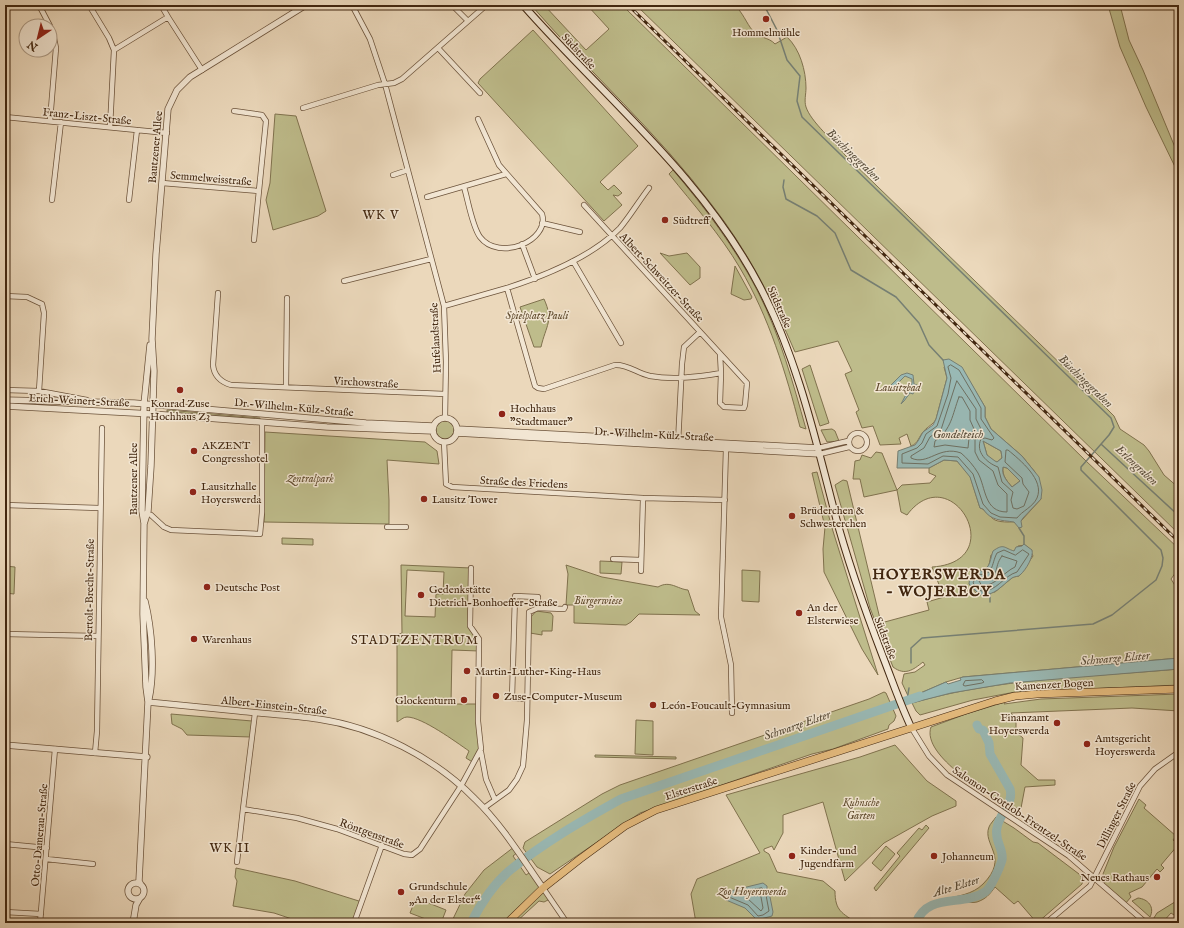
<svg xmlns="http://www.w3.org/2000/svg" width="1184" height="928" font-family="'IM FELL English',serif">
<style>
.green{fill:#bebc8b;stroke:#80724e;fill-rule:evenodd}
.water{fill:#99b9b5;stroke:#767f73;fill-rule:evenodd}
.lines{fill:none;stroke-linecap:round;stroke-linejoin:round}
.shore{stroke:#6e7062;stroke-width:1}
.stream{stroke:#767f73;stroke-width:1.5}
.river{stroke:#99b9b5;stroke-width:9}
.minor-casing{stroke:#6c533b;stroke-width:6}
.tertiary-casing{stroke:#6c533b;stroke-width:7}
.secondary-casing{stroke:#422710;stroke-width:8}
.primary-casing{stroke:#422710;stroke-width:8}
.minor{stroke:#f2e6d3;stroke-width:4.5}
.tertiary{stroke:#f2e6d3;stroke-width:5.5}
.secondary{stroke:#f2e6d3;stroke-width:6}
.primary{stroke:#e6bc7e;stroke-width:7}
.rail-casing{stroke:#422710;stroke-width:3}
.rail{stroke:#f2e6d3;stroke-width:1.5;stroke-dasharray:4.5;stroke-linecap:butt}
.poi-dot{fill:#8f2418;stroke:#f2e6d3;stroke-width:1.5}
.labels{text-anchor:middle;stroke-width:3;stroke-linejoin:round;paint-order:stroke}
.poi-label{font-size:11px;fill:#422710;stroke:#f2e6d3;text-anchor:start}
.street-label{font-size:11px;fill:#422710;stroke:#f2e6d3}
.park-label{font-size:11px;font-style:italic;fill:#614c2f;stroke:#f2e6d3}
.water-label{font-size:12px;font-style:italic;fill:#584c39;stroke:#f2e6d3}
.quarter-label{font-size:13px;letter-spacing:1px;fill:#422710;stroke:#f2e6d3}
.district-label{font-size:15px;font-weight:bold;letter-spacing:1px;fill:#422710;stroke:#f2e6d3}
</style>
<rect width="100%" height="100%" fill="#ebd8bb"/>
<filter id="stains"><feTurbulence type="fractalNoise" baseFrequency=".005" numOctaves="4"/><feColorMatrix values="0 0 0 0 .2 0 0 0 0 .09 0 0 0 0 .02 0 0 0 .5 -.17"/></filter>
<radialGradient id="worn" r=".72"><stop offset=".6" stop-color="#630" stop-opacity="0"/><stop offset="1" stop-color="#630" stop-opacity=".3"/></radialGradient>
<path class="green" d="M531,5h13l42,45 23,-21 -22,-24h35l464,456 93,88v19l-8,11 8,13v66l-216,19 -17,5 -37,16 -7,-15 2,-9 11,-2 10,-7 -2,-3c-10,8 -18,14 -30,5l-23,-59 -35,-123 8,-5 4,1 34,142 48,-13 -2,-8 17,-5 -12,-30c80,-5 19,-111 -25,-52l-6,-3 -4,-22 -33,7 -4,-18h-7l2,-18 5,-1 2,-5 9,3 5,-6 6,1 15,37 5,-5 28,-2 6,-7 -7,-3v-5l15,-8 13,1 13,15 10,32c7,2 9,9 15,12 7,3 19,2 26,1l20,-22 -6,-27 -13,-16 -31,-27 -6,-12v-10l-22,-37 -19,-3 3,11 -11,41c-3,6 -8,7 -12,12 -6,6 -5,12 -13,15l-4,-12 -8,4 2,6 -21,1 -7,-19 -11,2 -6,-16 3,-2 -14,-36 7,-3 -14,-30 -43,11c-22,-52 -48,-102 -83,-147 -54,-72 -122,-132 -181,-200zM1025,545l4,3 4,8 -14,20 -6,1 -18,15 -18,2 -8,-10 11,-14 6,-1 3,-4 2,-10 25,-4 2,-5z
M636,5h98c9,7 12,18 19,26 5,7 16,6 22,13l12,-7c13,12 19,34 19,51 0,6 -2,13 0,19 5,15 28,34 39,48l259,251 10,10 6,13 24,16 5,6 15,24 15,13v46z
M1108,5h12l9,35 14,30 36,87v18l-33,-68 -26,-60z
M533,30l105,116 -38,36 8,8 6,-5 8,8 -4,3 -5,-1 9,10 -18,16 -126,-138 2,-4z
M275,114l21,2 30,95 -8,5 -45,14 -7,-30 4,-17z
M673,170c32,38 62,77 85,122 22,43 35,91 48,137l-6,-2c-14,-54 -31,-110 -60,-159 -20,-34 -47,-64 -71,-94z
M660,253l9,3 18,-3 13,14v11l-10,7z
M735,266l17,31 -1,2 -7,1 -13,-6z
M544,299c10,22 2,26 -3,48h-7l-14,-40z
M810,365l19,58 -9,3 -18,-57z
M167,410l93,8v1l-93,-7z
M436 430a9 9 0 1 1 18 0a9 9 0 1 1-18 0Z
M832,429l3,2 4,10 -12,1 -6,-12z
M265,432l160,10 12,9 2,13 -52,-4 2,40v24l-125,-2z
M983,441l18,10 1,7 -5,4h-2l-8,-7z
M1003,467l4,1 13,13 -8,6c-5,-6 -10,-11 -9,-20z
M817,472l15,56 46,147 -16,-26 -38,-77 -1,-23 2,-22 -13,-54z
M282,538l31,1v6l-31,-1z
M600,561l22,1 -1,12 -21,-1z
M401,565l70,3 -1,58 7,9 2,16 -27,-1 -1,54h27l3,45 -7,14 -8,-5 3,-7c-13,-9 -47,-34 -62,-34 -4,0 -6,3 -10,5v-78l2,-10 3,-1zM407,570l37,2 -1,22h-7l-1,23 -30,-1z
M566,565l36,12 56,10c12,-7 19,2 30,3l7,21 5,4 -61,-1 -8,8 -5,3 -52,-2v-18h-8l2,-31z
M5,566l10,1 -1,27 -9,-1z
M742,570l18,1 -1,31 -17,-1z
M536,611l15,2 2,3 -1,15h-10v4l-12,-2 1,-16z
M1179,669v16l-164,7 -42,8 -53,15 -4,-4 -4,-8c86,-25 178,-26 267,-34z
M884,692l2,1 10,23 -2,5 -5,4 -1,4 -55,20 -21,5 -172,59 -90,61 -13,-7 -14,-19 2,-6 77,-48 18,-9 249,-86z
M1179,694v17l-47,-3 -121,5 5,6v13l7,6 -2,27 17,15h17v5l-30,2 -4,21h-11c-20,-13 -89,-52 -79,-81l35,-13 39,-12 -1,2 37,-5z
M171,714l81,7 -1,16 -64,-2 -5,-6 -10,-5z
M636,720l17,1v34l-18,-1z
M895,745l32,36 29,20v5l-24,10 -48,27 -39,38 -22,-79 -40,13v18l-9,17 -2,-4 -8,3v2l5,3 8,18 46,9 12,10c0,20 7,22 22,32h-161l-5,-29 6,-15 63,-26 -34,-58 134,-38z
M595,755l81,2v2l-81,-2z
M1139,799l7,6 -2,3 32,28 -3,4 5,5 -17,20 3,3 -4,4 -3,-3 -15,18 -13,6 2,4 -6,7 -22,-19 3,-5 -3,-6 11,-27z
M996,817l18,11 19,14 5,1 41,31 4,5 -1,5 -45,39 -19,-22 -4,3 -19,-17c-5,7 -9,12 -18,15 -4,1 -8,0 -13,0 -16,-1 -39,4 -45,21h-6c12,-33 49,-18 70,-39 27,-27 -1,-39 6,-57 1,-3 5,-7 7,-10z
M926,825l3,3 -53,63 -2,-3 26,-32 -3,-3 22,-25 3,2z
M886,846l9,8 -14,17 -9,-8z
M514,847l4,5 -5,4 13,19 6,-4 18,28 -6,3 -5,-1 -24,22h-64l14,-29 19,-24z
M236,868l59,13 67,21 -8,21h-50l-30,-10 -41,-7 4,-25 -2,-4z
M416,898l30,12 -5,13h-5l-26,-10z
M1138,898c10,1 17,9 12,19l-18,-16z
M1178,900l-3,3 4,5 -5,7 -3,-2 -9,10h-8l-2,-2 5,-8z"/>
<path class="water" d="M949,359l13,8 23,40v10l6,12 31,27 17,21 3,13 -1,9 -18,19 -2,3 1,6 -3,1 -5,-6c-13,-2 -23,-1 -31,-13l-3,-1 -10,-31 -13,-16 -13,-1 -15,8h-32l1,-17 17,-6 3,-4 5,-9 10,-7 3,-6 11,-41 -4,-18zM983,441l18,10 1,7 -5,4 -2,-1 -8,-6zM1003,467l4,1 13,13 -8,6c-5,-6 -11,-12 -9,-20z
M907,373l6,2 1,9 3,1 -4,9 -3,-1 -6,8 -3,3 11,-21v-4l-7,-3 -12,12 -3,-2 11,-11z
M1024,544l8,6c2,6 -6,20 -12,25 -2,2 -5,1 -8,3 -11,8 -17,18 -32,17l-11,-11 1,-8 6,-6 6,1c9,-4 8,-12 11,-20 11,-8 11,-3 21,0l2,-4 6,-1z
M1179,658v11l-169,14 -59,10 -39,10 -3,-5 37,-16 2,2 13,-4 -1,-2 3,-1z
M763,883l4,3v4l2,2 4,20 -1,4 -15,4 -12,-12 -19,-8 -1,-5 1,-3z"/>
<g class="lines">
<path class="shore" d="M951,365l8,5 13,22 9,16v11l13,19 -2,2 -7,-2 -4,1c-6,13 6,24 17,28l4,15 11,10 -2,8 2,8 4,1 7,-3 5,-14 -6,-8 -1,-6 -17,-16 1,-12h2c12,10 37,30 29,48 -4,9 -15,13 -20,20l-17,-1 -9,-4 -8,-9 -10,-30 -15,-17 -15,-1 -15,8 -26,-1v-9l15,-6 5,-5 4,-9 11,-8 11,-32 3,-16 -3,-11z
M957,381l19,28v10l6,12 -7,9v12l4,8 14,11 5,14 9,9v18c-23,0 -21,-24 -29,-39 -4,-7 -11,-15 -17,-20 -22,-8 -33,13 -50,5v-2l13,-8 6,-11 11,-8z
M959,397h3l8,14v9l4,9 -5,9 -1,10 -23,-3 -11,2 1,-6c17,-12 17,-26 24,-44z
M1023,550l6,4 -12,18c-14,4 -20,20 -36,19l-8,-8 4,-9c17,3 14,-10 20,-21l7,-3 11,5z
M1002,556l15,5 -2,6c-11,5 -20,19 -33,19l-3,-5c24,-6 13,-12 23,-25z
M982,680l2,2 -2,1 -17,3 -2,-1 2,-4z
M762,888l4,7 3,16 -6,4 -5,1 -10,-11 -19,-8 2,-2z
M757,894l4,3 2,11 -2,3 -14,-13 1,-2z"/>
<path class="stream" d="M764,5l13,25 10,30 13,16 -3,25 5,16 309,301 3,9 -5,8 -28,32v3l80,80 2,8 -1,8 -6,14 -44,35 -19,9 -171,14 -11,10v15
M784,180l-1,7 3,12 31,17 18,17 16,37 45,27 23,26 10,22 14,15
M1101,444l78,72
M1019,528l5,8v8
M990,594v8
M907,700l2,-12"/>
<path class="river" d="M471,923c9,-18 23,-39 38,-52 34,-28 74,-51 112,-72l299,-103
M916,923c11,-31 47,-16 69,-31 6,-4 15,-25 17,-32 2,-11 -8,-19 -5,-32 2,-15 17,-23 13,-39l-20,-35 -1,-11 -6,-13 -4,-1 -2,-4"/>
<g class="minor-casing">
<path id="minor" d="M39,5l11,21
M89,5l20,33 5,12 -4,77
M161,5l7,12
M352,5l18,34 15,45 59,222 2,56 -1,56
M452,5l16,16
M50,27l4,11 2,10 -6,73
M438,48l42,45
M114,50l54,-33 34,53
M303,108l75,-23 16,-2 8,-4 81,-71
M234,111l28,4 4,6 -12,119
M5,117l162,16
M393,175l15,-5
M162,183l96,8
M464,187c4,13 8,39 16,50 19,25 70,4 62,-23l-43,-49 -21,-46
M427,197l79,-23
M52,200l9,-78
M129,200l8,-70
M584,205l163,178 -2,22 -1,3 -20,-1 -4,-4 1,-30
M542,223l38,9
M522,244l13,35
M573,261l48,82
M344,281l87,-22
M507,288c37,-12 85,-31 113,-60 10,-12 19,-27 29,-40
M218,293l-5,72c1,11 8,17 18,20l214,9
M5,296l22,1 15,7 2,9 -5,78
M444,306l63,-18 28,98 3,2 6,1 71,-24c12,-1 22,8 35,11 24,4 47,1 71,-3l-1,-19
M286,387l1,-89
M5,390l34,1 48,9
M849 442a9 9 0 1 1 18 0a9 9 0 1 1-18 0Z
M444,442l2,42 6,3 191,11 82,2
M678,443l4,-79 2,-17 16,-15
M726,448l-5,169 10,48 1,48
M818,448l30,-7
M820,454l29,-7
M5,505l94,3
M151,515l13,12 7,3 89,4 2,-22v-89
M387,527h19
M613,559l28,1
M641,571l2,-73
M5,634l93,2
M527,699l-15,-1 3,-102 23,1v11
M911,727l18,29 18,19 122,81 77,67
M481,752l5,27 9,21
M95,753l2,-22 5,-303
M484,808l25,-18 8,-11 6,-13 4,-46 2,-108 9,-4 26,1 1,-2
M243,809l12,-96
M5,844l42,4
M46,859l47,5
M237,862l6,-53 54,9 40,11 67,25 8,1 8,-6 41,-63 20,-37 -3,-28 1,-82 -9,-13 1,-58
M543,888l24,35
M5,912l36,2
M40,923l15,-174
M354,923l28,-78
M1046,923l44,-37 50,-100 15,-17 24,-17"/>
</g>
<g class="tertiary-casing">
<path id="tertiary" d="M5,400l129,3 232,20 67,3
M5,406l147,8 175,13 106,4
M433 430a12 12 0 1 1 24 0a12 12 0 1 1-24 0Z
M457,429l361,19
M457,433l363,21
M144,523l-2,-12 2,-107 6,-59
M145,601c7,28 10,70 4,98
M148,702c31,3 61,6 91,9 26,3 53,4 79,8 57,8 117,39 157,80 27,26 47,59 68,89
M5,745l142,12
M128 891a8 8 0 1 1 16 0a8 8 0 1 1-16 0Z
M141,885l-2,-4 9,-179 -2,-15 -3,-73 1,-90 4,-13 3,-45 3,-95 -2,-32 4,-85 12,-145 9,-19 13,-13 116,-72
M133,923l3,-18 4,-7"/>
</g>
<g class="secondary-casing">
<path id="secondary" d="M523,5c81,92 180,172 237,282 37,71 55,150 75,227 13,49 30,96 48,143 9,23 17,47 28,70"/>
</g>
<g class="primary-casing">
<path id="primary" d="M507,923l36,-35 37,-29 45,-33 31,-16 339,-109 20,-5 22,-2 142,-5"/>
</g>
<use href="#minor" class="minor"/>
<use href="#tertiary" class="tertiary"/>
<use href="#secondary" class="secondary"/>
<use href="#primary" class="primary"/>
<g class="rail-casing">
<path id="rail" d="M628,5l551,537"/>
</g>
<use href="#rail" class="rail"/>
</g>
<g class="poi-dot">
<circle cx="766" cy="19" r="4"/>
<circle cx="665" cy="220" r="4"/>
<circle cx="180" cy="390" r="4"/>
<circle cx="502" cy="414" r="4"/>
<circle cx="194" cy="451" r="4"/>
<circle cx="193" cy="492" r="4"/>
<circle cx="424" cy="499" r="4"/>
<circle cx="792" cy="516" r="4"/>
<circle cx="207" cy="587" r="4"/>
<circle cx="421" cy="595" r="4"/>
<circle cx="799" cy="613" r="4"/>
<circle cx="194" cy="639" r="4"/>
<circle cx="467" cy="671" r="4"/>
<circle cx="496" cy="696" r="4"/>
<circle cx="464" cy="700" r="4"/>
<circle cx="653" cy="705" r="4"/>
<circle cx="1057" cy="723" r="4"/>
<circle cx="1087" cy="744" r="4"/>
<circle cx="792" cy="856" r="4"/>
<circle cx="934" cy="856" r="4"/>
<circle cx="1157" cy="877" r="4"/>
<circle cx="401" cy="892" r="4"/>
</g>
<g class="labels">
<g class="poi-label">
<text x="766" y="36" text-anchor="middle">Hommelmühle</text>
<text x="673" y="224">Südtreff</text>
<text x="180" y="407" text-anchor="middle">Konrad Zuse<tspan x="180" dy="13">Hochhaus Z3</tspan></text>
<text x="510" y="412">Hochhaus<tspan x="510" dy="13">"Stadtmauer"</tspan></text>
<text x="202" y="449">AKZENT<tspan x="202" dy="13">Congresshotel</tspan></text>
<text x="201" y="490">Lausitzhalle<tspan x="201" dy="13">Hoyerswerda</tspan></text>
<text x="432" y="503">Lausitz Tower</text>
<text x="800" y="514">Brüderchen &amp;<tspan x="800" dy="13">Schwesterchen</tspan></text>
<text x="215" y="591">Deutsche Post</text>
<text x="429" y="593">Gedenkstätte<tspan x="429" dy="13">Dietrich-Bonhoeffer-Straße</tspan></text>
<text x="807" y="611">An der<tspan x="807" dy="13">Elsterwiese</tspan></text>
<text x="202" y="643">Warenhaus</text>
<text x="475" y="675">Martin-Luther-King-Haus</text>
<text x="504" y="700">Zuse-Computer-Museum</text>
<text x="456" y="704" text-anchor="end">Glockenturm</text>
<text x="661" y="709">León-Foucault-Gymnasium</text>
<text x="1049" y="721" text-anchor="end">Finanzamt<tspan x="1049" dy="13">Hoyerswerda</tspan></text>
<text x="1095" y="742">Amtsgericht<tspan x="1095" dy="13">Hoyerswerda</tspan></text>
<text x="800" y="854">Kinder- und<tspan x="800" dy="13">Jugendfarm</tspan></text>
<text x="942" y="860">Johanneum</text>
<text x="1149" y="881" text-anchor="end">Neues Rathaus</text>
<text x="409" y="890">Grundschule<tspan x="409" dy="13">„An der Elster“</tspan></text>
</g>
<g class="street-label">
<text transform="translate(579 51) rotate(47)" y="4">Südstraße</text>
<text transform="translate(87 116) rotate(6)" y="4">Franz-Liszt-Straße</text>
<text transform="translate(155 147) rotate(-85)" y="4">Bautzener Allee</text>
<text transform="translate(211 178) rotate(5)" y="4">Semmelweisstraße</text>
<text transform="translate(662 277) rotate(47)" y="4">Albert-Schweitzer-Straße</text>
<text transform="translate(780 307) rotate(66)" y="4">Südstraße</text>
<text transform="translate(435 338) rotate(-93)" y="4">Hufelandstraße</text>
<text transform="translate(366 382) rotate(3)" y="4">Virchowstraße</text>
<text transform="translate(79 400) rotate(3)" y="4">Erich-Weinert-Straße</text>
<text transform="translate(294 407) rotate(5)" y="4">Dr.-Wilhelm-Külz-Straße</text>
<text transform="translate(654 434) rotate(3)" y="4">Dr.-Wilhelm-Külz-Straße</text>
<text transform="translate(133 479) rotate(-90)" y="4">Bautzener Allee</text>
<text transform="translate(524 482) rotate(3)" y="4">Straße des Friedens</text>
<text transform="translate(89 590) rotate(-89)" y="4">Bertolt-Brecht-Straße</text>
<text transform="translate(886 638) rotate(69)" y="4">Südstraße</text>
<text transform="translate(1054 684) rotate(-3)" y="4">Kamenzer Bogen</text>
<text transform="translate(274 705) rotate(6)" y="4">Albert-Einstein-Straße</text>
<text transform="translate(691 788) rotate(-18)" y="4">Elsterstraße</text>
<text transform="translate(1020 813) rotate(34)" y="4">Salomon-Gottlob-Frentzel-Straße</text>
<text transform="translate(1116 815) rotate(-63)" y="4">Dillinger Straße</text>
<text transform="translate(372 833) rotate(20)" y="4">Röntgenstraße</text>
<text transform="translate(39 835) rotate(-85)" y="4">Otto-Damerau-Straße</text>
</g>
<g class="park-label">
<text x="537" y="319">Spielplatz Pauli</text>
<text x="898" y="391">Lausitzbad</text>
<text x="310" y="482">Zentralpark</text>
<text x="598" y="604">Bürgerwiese</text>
<text x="861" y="806">Kuhnsche<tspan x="861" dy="13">Gärten</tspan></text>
<text x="752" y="895">Zoo Hoyerswerda</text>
</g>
<g class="water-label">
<text transform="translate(854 155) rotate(44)" y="4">Büschingsgraben</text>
<text transform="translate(1086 381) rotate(44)" y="4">Büschingsgraben</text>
<text x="958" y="438">Gondelteich</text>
<text transform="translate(1137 465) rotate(43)" y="4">Erlengraben</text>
<text transform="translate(1115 658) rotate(-5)" y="4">Schwarze Elster</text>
<text transform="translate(797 725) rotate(-19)" y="4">Schwarze Elster</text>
<text transform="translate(956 886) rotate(-17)" y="4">Alte Elster</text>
</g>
<g class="quarter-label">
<text x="381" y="219">WK V</text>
<text x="415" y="644">STADTZENTRUM</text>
<text x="230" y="852">WK II</text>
</g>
<g class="district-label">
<text x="939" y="579">HOYERSWERDA<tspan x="939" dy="17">- WOJERECY</tspan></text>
</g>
</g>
<rect width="1184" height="928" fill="none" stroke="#ebd8bb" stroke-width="20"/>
<rect x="6" y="6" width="1172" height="916" fill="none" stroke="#422710" stroke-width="2"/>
<rect x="10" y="10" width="1164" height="908" fill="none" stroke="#422710"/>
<g transform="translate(38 38) rotate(215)"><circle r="19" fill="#f2e6d3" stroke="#ac9a85"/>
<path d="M0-3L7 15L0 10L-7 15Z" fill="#8f2418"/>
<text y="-6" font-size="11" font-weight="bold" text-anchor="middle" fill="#422710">N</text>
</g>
<rect width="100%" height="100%" filter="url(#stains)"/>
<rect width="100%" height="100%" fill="url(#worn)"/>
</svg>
